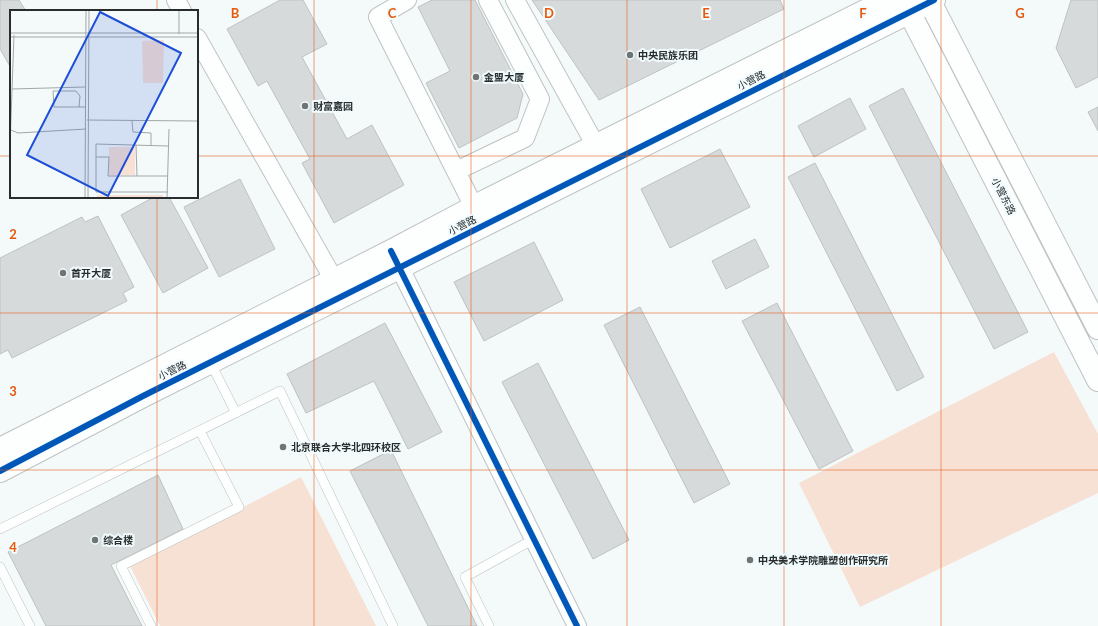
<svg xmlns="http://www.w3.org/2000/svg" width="1098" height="626" font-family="Lato,'Noto Sans SC',sans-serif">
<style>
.green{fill:#f7e1d5}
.building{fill:#d6dadb;stroke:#bec2c2}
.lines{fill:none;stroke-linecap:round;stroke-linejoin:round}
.lane-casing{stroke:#bfc3c3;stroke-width:10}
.street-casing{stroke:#bfc3c3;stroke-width:20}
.secondary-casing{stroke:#bfc3c3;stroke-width:24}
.lane{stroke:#fdfefe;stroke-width:9}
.street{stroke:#fdfefe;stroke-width:18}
.secondary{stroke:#fdfefe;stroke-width:22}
.cycleway-casing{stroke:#f1fbfd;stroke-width:8}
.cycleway{stroke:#0057b8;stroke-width:6}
.grid{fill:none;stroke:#e8590c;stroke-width:1;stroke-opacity:0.55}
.poi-dot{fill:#6f7474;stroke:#f1fbfd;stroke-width:1.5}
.labels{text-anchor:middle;stroke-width:4;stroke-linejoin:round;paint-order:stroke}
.poi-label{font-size:10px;font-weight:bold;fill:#282c2c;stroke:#f1fbfd;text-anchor:start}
.street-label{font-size:10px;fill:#282c2c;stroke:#f1fbfd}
.inset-road{fill:none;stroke:#a2a7a8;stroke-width:1}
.view{fill:#1d4ed8;fill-opacity:0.15;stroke:#1d4ed8;stroke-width:2}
.inset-edge{fill:none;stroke:#282c2c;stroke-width:2}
.grid-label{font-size:13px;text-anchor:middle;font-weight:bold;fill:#e8590c;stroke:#f1fbfd;stroke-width:4;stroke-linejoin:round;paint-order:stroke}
</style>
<rect width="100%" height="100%" fill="#f4f9fa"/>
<path class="green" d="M1054,352l44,82v59l-238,114 -61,-124z
M301,477l75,149h-216l-30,-60z"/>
<path class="building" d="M0,0h19l7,11h-15v57l-11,-19z
M280,0h23l24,44 -25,13 45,82 25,-14 32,60 -70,38 -32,-60 8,-4 -43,-78 -9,5 -31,-57z
M432,0h43l48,94 -6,24 -58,30 -33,-65 24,-12 -32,-64z
M532,0h248l4,9 -185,91z
M1071,0h27v77l-22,11 -20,-40z
M903,88l125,244 -34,17 -125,-243z
M850,98l16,31 -52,28 -16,-31z
M1098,107v24l-10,-19z
M720,149l30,58 -80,41 -29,-59z
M815,163l109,214 -27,14 -109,-214z
M240,179l35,70 -56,28 -35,-70z
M154,197h15l39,71 -45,25 -42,-78z
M98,216l36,71 -11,6 4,8 -115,57 -4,-8 -8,4v-96l82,-41 3,5z
M755,239l14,28 -43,22 -14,-28z
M534,242l29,58 -79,41 -30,-59z
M777,303l76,148 -34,18 -77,-148z
M640,307l90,177 -36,19 -90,-178z
M385,323l57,109 -34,17 -34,-68 -68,32 -19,-39z
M538,363l91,177 -36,19 -91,-177z
M391,450l86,176h-49l-78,-155z
M158,475l25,54 -72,36 31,61h-96l-38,-74z"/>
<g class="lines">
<g class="lane-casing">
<path id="lane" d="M210,362l26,51
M0,529l280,-138 113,235
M0,567l30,59
M151,626l-30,-60 118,-59 -39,-76
M489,626l-24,-49 69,-38"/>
</g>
<g class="street-casing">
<path id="street" d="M176,0l6,11
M407,0l-29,17 96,190
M515,0l81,146
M197,38l137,242 12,3
M456,171l69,-33 15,-39 -52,-99
M394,256l183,370"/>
</g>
<g class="secondary-casing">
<path id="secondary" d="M903,0l195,380
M929,0l169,328
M0,449l391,-198 96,-51 400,-200
M0,471l143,-75 791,-396"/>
</g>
<use href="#lane" class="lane"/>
<use href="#street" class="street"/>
<use href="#secondary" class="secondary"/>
<g class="cycleway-casing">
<path id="cycleway" d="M391,251l186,375
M0,471l143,-75 791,-396"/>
</g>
<use href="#cycleway" class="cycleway"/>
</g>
<path class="grid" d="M157,0v11M314,0v626M471,0v626M627,0v626M784,0v626M941,0v626M0,156h11M197,156h901M157,197v429M0,313h1098M0,470h1098"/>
<g class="poi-dot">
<circle cx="630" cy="55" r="4"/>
<circle cx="476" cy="77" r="4"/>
<circle cx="305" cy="106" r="4"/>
<circle cx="63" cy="273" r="4"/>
<circle cx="283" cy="447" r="4"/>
<circle cx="95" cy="540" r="4"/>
<circle cx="750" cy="560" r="4"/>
</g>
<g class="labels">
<g class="poi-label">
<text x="638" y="59">中央民族乐团</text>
<text x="484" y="81">金盟大厦</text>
<text x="313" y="110">财富嘉园</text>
<text x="71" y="277">首开大厦</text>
<text x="291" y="451">北京联合大学北四环校区</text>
<text x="103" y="544">综合楼</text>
<text x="758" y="564">中央美术学院雕塑创作研究所</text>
</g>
<g class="street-label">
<text transform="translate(751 80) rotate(-27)" y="4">小营路</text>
<text transform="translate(1004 196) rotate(63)" y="4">小营东路</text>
<text transform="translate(462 225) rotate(-27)" y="4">小营路</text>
<text transform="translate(172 370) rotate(-26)" y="4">小营路</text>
</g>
</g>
<g transform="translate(10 10)">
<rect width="188" height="188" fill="#f4f9fa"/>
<path d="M154,30l-1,43h-20l-1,-42zM99,137h26v28h-26zM87,185h66v3h-66z" fill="#f7e1d5"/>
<path class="inset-road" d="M169,0v24M0,23h188M0,27h188M2,79l73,-2M69,97h-25l-1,-16h23l4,5 -1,11h6M77,110l111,1M122,111l1,11 18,1v12M1,120l7,3 68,-4M126,135l1,31h31M0,136l4,-111M86,147h13l-1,19h29M158,182h-72v-48l72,2M75,188l1,-188M78,188l1,-188M157,188l2,-69"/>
<path class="view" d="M90,2l81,41 -73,143 -81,-41z"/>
<rect width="188" height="188" class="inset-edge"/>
</g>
<g class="grid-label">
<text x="235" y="18">B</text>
<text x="392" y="18">C</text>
<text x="549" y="18">D</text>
<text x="706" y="18">E</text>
<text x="863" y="18">F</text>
<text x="1020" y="18">G</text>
<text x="13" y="239">2</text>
<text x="13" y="396">3</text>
<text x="13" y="552">4</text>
</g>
</svg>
